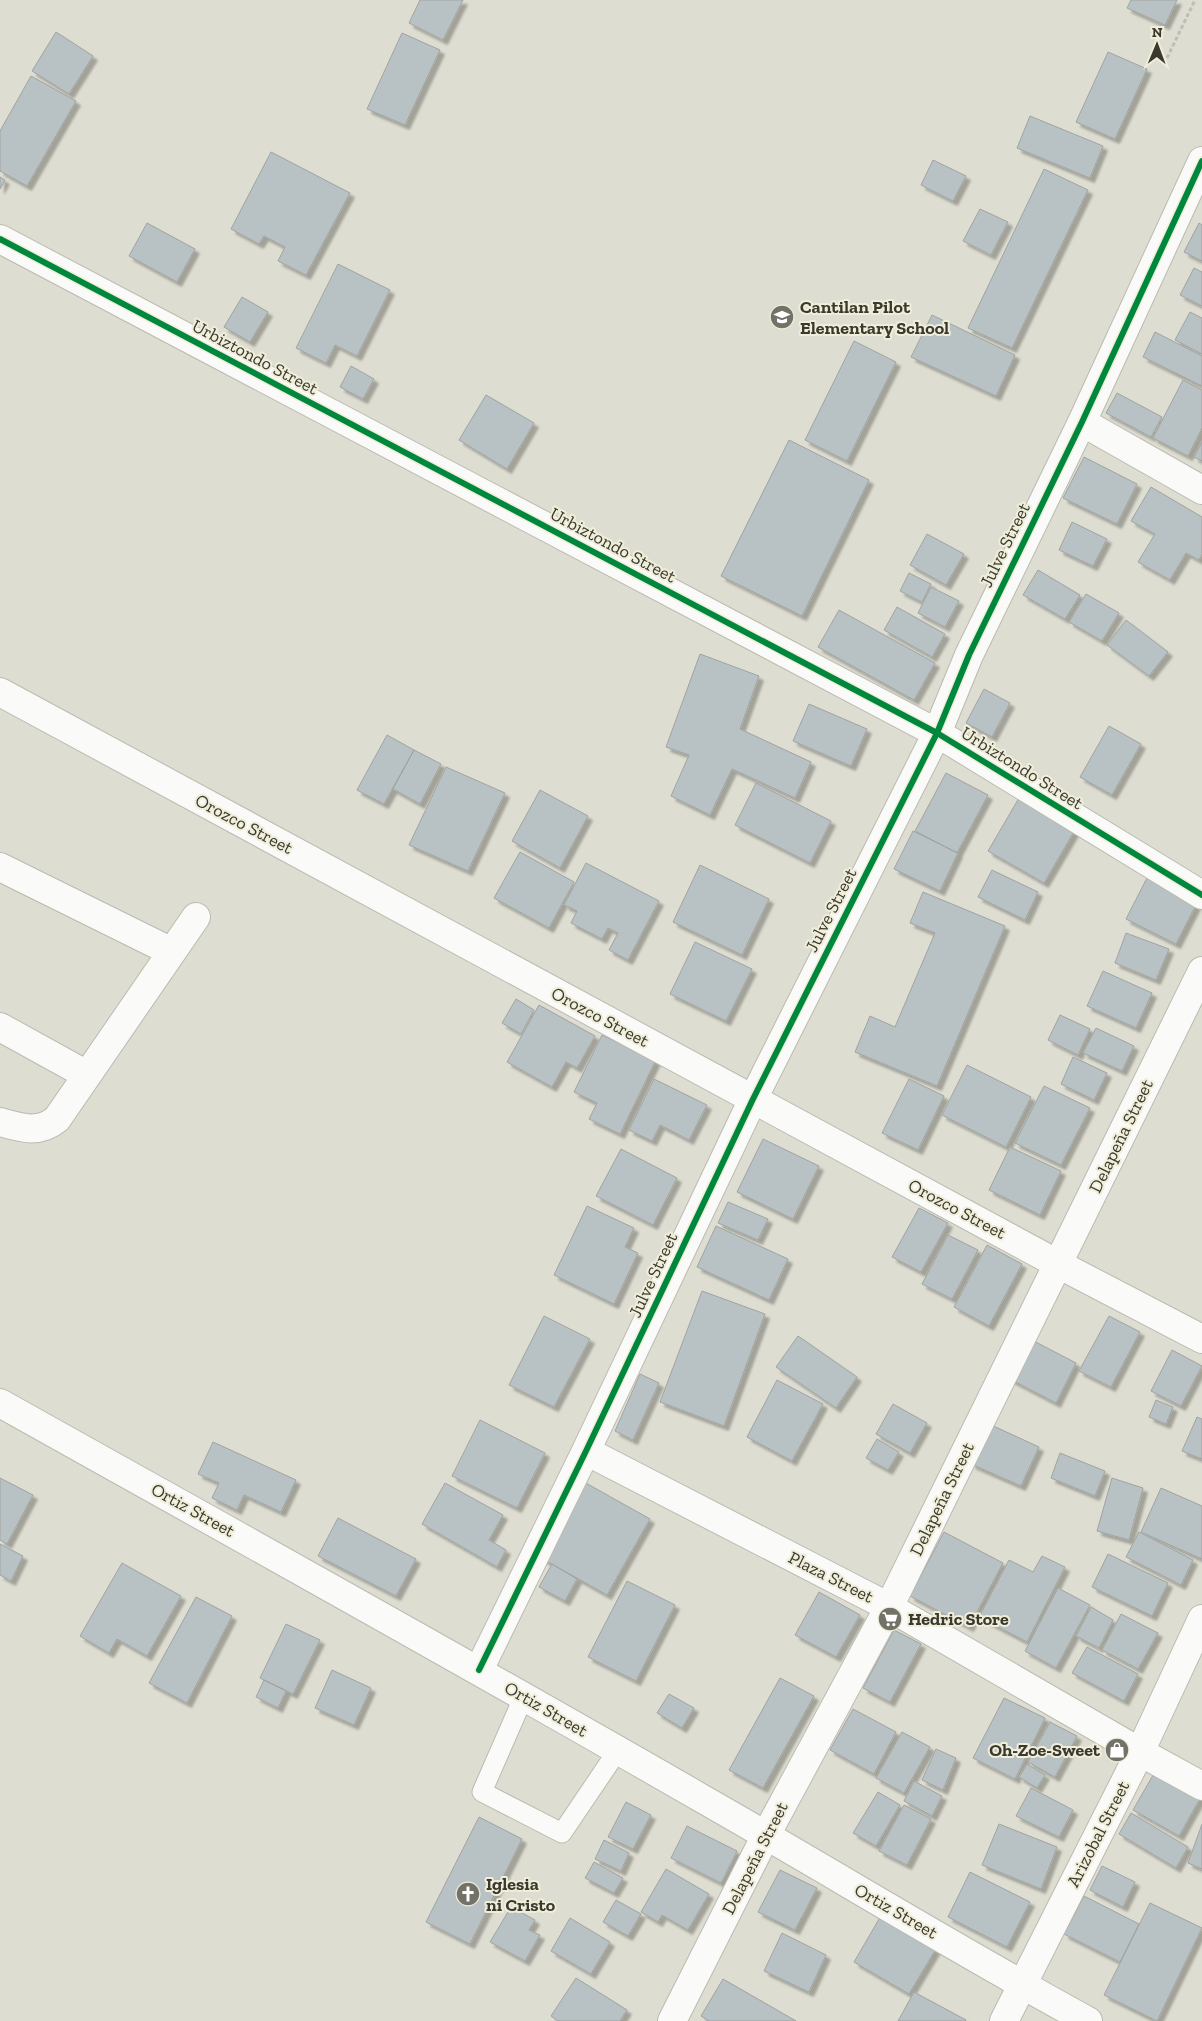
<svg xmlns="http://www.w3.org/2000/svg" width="1202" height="2021" font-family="'Zilla Slab',serif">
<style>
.building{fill:#b8c2c5;stroke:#a0a3a0;filter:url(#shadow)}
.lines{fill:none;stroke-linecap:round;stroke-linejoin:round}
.service-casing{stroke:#bbbab1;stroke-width:21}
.minor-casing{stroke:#bbbab1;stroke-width:30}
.tertiary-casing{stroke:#bbbab1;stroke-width:30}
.path{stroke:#bebeb9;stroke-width:3;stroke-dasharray:4 2.5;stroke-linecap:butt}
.service{stroke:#fafaf8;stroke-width:19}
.minor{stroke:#fafaf8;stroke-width:28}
.tertiary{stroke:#fafaf8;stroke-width:28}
.cycleway-casing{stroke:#f0eed9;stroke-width:9}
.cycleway{stroke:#00873e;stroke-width:6}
.labels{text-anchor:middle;stroke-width:4;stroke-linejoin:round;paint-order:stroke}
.poi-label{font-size:18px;font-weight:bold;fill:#393930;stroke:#f0eed9;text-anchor:start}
.street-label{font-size:18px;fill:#393930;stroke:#f0eed9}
</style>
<defs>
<filter id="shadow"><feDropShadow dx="4.5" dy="4.5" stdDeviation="1" flood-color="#0004"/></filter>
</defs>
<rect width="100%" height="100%" fill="#deddd1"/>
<path class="building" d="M420,0h43l-20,40 -34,-17z
M1131,0h46l-12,25 -38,-17z
M56,32l37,24 -24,38 -37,-23z
M402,33l38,17 -35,75 -38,-16z
M1108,52l39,17 -32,70 -39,-17z
M31,76l45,25 -49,85 -27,-15v-40z
M1030,116l73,30 -13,32 -73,-30z
M271,152l79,41 -44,82 -28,-14 7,-14 -21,-11 -5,8 -28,-15z
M933,160l33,16 -13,25 -32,-16z
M1044,169l44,21 -76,158 -44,-20z
M0,177l5,3 -5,9z
M980,209l28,13 -17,33 -28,-14z
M147,223l48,26 -18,33 -48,-26z
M1199,223l3,2v36l-18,-9z
M338,264l52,26 -33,66 -22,-11 -9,18 -30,-15z
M1194,268l8,4v34l-22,-11z
M242,297l26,15 -18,30 -26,-15z
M1190,312l12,6v36l-27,-14z
M932,315l83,40 -19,41 -85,-39z
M1155,332l47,24v30l-59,-29z
M854,341l42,21 -49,99 -42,-21z
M351,366l23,13 -11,20 -23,-12z
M1183,380l19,10v38l-14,28 -35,-18z
M1117,393l45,24 -11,20 -45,-24z
M486,395l48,28 -27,46 -48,-29z
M789,440l80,40 -67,136 -81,-40z
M1202,442v19l-8,-4z
M1084,457l53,27 -20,40 -54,-26z
M1151,487l51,30v37l-3,6 -13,-7 -16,27 -32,-18 17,-28 -24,-13z
M1072,522l35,17 -14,27 -34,-16z
M927,534l37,20 -18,31 -36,-20z
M1038,570l42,25 -15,24 -42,-24z
M909,573l22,11 -9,18 -22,-11z
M931,587l28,14 -14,26 -27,-14z
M1086,594l33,19 -17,28 -33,-19z
M897,607l48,27 -13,23 -48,-27z
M839,610l96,53 -21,37 -96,-53z
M1126,620l42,32 -19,24 -42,-31z
M700,654l59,22 -19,53 71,33 -16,36 -63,-29 -22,46 -39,-19 18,-41 -23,-8z
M984,689l26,14 -18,34 -26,-14z
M809,704l58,25 -16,37 -58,-25z
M1109,726l32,18 -29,51 -32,-18z
M387,735l27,15 -30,54 -27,-14z
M414,750l27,14 -21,40 -27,-15z
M446,767l59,26 -37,78 -59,-26z
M946,773l42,22 -31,58 -42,-22z
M756,783l75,38 -21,42 -75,-38z
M540,790l48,26 -28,52 -48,-27z
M1019,798l56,32 -31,53 -56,-32z
M913,831l45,22 -18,38 -46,-22z
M520,852l54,30 -25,46 -55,-30z
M586,863l73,38 -31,59 -19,-10 9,-17 -10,-5 -6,11 -31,-16 6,-12 -13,-6z
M700,865l69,34 -27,56 -69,-33z
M992,870l46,22 -13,28 -47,-23z
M1148,876l50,25 -22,43 -50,-25z
M923,892l82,34 -68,160 -82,-34 15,-36 25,11 40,-94 -25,-10z
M1126,933l43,16 -13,31 -41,-17z
M695,942l57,27 -26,52 -56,-27z
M1103,971l49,22 -16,35 -49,-22z
M516,999l18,11 -13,24 -19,-11z
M539,1005l56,31 -18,32 -11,-6 -14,25 -45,-25z
M1060,1015l30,14 -12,26 -30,-15z
M1096,1028l38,18 -12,25 -39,-18z
M602,1035l54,25 -36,74 -31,-15 8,-16 -23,-11z
M1073,1057l34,16 -13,27 -33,-16z
M967,1065l64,32 -25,50 -64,-32z
M654,1079l53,26 -18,35 -29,-15 -8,16 -23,-11z
M909,1079l35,17 -26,54 -36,-17z
M1044,1086l46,22 -29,57 -46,-22z
M763,1139l56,27 -26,53 -56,-27z
M1010,1147l51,24 -21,44 -51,-25z
M621,1149l56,29 -24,47 -57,-29z
M728,1202l40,17 -10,21 -40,-17z
M587,1206l47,22 -9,19 13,6 -24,51 -60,-29z
M919,1208l29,15 -27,49 -29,-15z
M716,1226l72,33 -19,41 -72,-33z
M948,1235l30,15 -26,49 -30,-15z
M987,1245l35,19 -33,62 -35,-19z
M702,1291l63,23 -41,112 -64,-24z
M544,1316l46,23 -36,68 -45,-22z
M1109,1316l31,16 -29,55 -32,-16z
M798,1336l59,41 -21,31 -60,-41z
M1026,1337l50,26 -20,40 -50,-26z
M1172,1350l30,16 -21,40 -30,-15z
M640,1374l19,9 -26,57 -18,-9z
M777,1380l46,24 -31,57 -45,-24z
M1156,1400l17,7 -7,17 -17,-7z
M893,1404l34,19 -17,30 -34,-19z
M1197,1417l5,2v40l-20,-8z
M480,1420l65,33 -28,55 -65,-32z
M989,1424l50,23 -18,39 -50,-22z
M877,1439l22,13 -11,18 -22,-12z
M213,1442l83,38 -15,32 -37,-17 -7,15 -25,-12 7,-15 -21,-9z
M1060,1453l45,18 -10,25 -44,-18z
M0,1478l33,17 -26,49 -7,-4z
M1112,1478l31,10 -14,52 -32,-9z
M584,1482l66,37 -43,76 -66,-37z
M445,1483l58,32 -14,25 17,10 -9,17 -75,-43z
M1161,1488l41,18v53l-61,-27z
M338,1518l78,41 -20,37 -78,-40z
M944,1532l59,31 -34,64 -59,-31z
M1139,1532l54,28 -12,25 -55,-28z
M0,1544l23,12 -12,25 -11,-6z
M1108,1554l60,29 -16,33 -60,-29z
M1042,1556l23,11 -38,75 -48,-25 30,-57 24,12z
M122,1563l59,33 -34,60 -30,-17 -8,14 -29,-17z
M552,1564l25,15 -12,22 -26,-14z
M627,1581l48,24 -39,76 -48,-24z
M1058,1588l32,17 -34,63 -31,-17z
M819,1592l41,23 -24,42 -41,-22z
M196,1597l36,19 -45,87 -38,-20z
M1091,1607l22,13 -14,28 -23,-12z
M1121,1614l37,19 -20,36 -36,-19z
M286,1624l34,16 -27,54 -33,-16z
M894,1630l27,14 -31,58 -27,-14z
M1087,1647l51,27 -14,27 -52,-28z
M332,1670l39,18 -17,37 -39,-17z
M780,1678l34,18 -51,92 -34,-18z
M264,1680l22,11 -8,17 -22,-11z
M669,1694l25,14 -12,20 -25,-15z
M1004,1698l41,20 -30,61 -42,-21z
M853,1709l43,23 -22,42 -44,-24z
M1050,1722l27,14 -22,41 -27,-15z
M902,1732l28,15 -26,46 -28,-15z
M936,1749l20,9 -13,32 -21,-10z
M1027,1764l18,11 -8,13 -18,-11z
M1156,1770l46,25 -23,41 -46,-26z
M914,1781l28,15 -10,20 -28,-15z
M1031,1788l42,22 -14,27 -43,-21z
M878,1792l22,13 -24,41 -23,-13z
M626,1802l25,13 -18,34 -25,-12z
M904,1805l27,14 -24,46 -28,-14z
M1131,1813l57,34 -12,21 -57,-34z
M479,1817l43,22 -52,105 -44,-22z
M999,1824l58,23 -16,42 -59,-24z
M1202,1824v45l-14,-6z
M687,1826l50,25 -16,32 -50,-25z
M604,1840l25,13 -8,18 -26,-12z
M594,1862l29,16 -9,15 -29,-15z
M1102,1866l33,16 -12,25 -33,-17z
M666,1869l43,25 -21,36 -26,-15 -4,7 -17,-10z
M780,1870l37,18 -22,42 -37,-18z
M970,1872l60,30 -23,45 -59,-30z
M1084,1896l55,28 -19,38 -56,-28z
M616,1900l25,14 -13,22 -25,-14z
M1150,1903l52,25 -45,93 -53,-26z
M511,1907l24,13 -6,10 11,5 -15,26 -35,-19z
M882,1914l55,33 -28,47 -55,-32z
M570,1918l40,24 -19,32 -40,-23z
M782,1933l44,22 -17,37 -45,-21z
M576,1978l51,32 -7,11h-62l-7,-5z
M723,1979l73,42h-87l-8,-5z
M914,1992l52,28 -1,1h-67z"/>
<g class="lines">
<g class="service-casing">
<path id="service" d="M524,1696l-42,96 80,41 56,-83"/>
</g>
<g class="minor-casing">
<path id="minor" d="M0,239l937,494 265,162
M1082,422l120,68
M0,692l1058,572 144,75
M0,867l172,85
M0,1027l87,48
M0,1122c21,6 39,12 57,-3l139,-202
M586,1451l303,156 251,145 62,34
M479,1670l107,-219 167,-352 184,-366 32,-78 113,-233 120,-261
M672,2021l94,-186 123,-228 313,-636
M1004,2021l136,-269 62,-133"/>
</g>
<g class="tertiary-casing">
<path id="tertiary" d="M0,1403c234,131 469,261 701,395 130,74 256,152 387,223"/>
</g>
<path class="path" d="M1167,58l28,-58"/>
<use href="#service" class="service"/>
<use href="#minor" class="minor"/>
<use href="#tertiary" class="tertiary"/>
<g class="cycleway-casing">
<path id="cycleway" d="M0,239l937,494 265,162
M479,1670l107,-219 167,-352 184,-366 32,-78 113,-233 120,-261"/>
</g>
<use href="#cycleway" class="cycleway"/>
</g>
<defs>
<g id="school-disc" transform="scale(1.25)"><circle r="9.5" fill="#737268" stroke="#f0eed9"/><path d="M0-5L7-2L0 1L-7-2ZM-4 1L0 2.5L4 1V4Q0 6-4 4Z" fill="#fff"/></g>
<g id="supermarket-disc" transform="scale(1.25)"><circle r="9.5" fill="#737268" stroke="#f0eed9"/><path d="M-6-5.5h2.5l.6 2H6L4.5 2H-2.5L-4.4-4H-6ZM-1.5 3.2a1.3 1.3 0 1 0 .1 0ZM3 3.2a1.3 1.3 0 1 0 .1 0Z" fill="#fff"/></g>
<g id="shop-disc" transform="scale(1.25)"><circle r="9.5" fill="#737268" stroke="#f0eed9"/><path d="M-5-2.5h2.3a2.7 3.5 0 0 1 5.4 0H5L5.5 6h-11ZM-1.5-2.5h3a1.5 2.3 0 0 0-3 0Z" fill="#fff"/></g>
<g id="church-disc" transform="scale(1.25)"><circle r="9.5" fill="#737268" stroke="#f0eed9"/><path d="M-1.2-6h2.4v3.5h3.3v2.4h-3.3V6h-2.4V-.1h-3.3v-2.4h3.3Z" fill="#fff"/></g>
</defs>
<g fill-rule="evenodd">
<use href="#school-disc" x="782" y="317"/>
<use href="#supermarket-disc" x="890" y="1619"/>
<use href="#shop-disc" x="1117" y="1750"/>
<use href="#church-disc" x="468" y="1894"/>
</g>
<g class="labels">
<g class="poi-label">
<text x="800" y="313">Cantilan Pilot<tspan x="800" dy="21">Elementary School</tspan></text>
<text x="908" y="1625">Hedric Store</text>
<text x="1100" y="1756" text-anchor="end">Oh-Zoe-Sweet</text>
<text x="486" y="1890">Iglesia<tspan x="486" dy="21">ni Cristo</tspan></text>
</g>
<g class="street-label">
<text transform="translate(255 357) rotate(28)" y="6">Urbiztondo Street</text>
<text transform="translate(613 545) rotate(28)" y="6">Urbiztondo Street</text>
<text transform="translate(1005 545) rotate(-64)" y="6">Julve Street</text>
<text transform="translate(1022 768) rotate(32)" y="6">Urbiztondo Street</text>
<text transform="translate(244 824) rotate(28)" y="6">Orozco Street</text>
<text transform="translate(831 910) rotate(-63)" y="6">Julve Street</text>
<text transform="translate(600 1017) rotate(28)" y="6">Orozco Street</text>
<text transform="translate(1121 1136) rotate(-64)" y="6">Delapeña Street</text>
<text transform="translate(957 1209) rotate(28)" y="6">Orozco Street</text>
<text transform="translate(653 1275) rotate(-65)" y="6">Julve Street</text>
<text transform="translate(942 1499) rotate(-64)" y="6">Delapeña Street</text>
<text transform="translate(193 1510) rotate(29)" y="6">Ortiz Street</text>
<text transform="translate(831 1577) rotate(27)" y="6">Plaza Street</text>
<text transform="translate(546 1709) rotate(30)" y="6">Ortiz Street</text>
<text transform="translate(1098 1834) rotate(-63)" y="6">Arizobal Street</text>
<text transform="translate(755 1858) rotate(-63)" y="6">Delapeña Street</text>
<text transform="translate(896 1911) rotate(30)" y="6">Ortiz Street</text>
</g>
</g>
<g transform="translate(1157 45) rotate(1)" stroke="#f0eed9" stroke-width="4" paint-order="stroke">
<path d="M0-4L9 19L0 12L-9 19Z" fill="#393930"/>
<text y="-8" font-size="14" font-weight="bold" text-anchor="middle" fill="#393930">N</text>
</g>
</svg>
